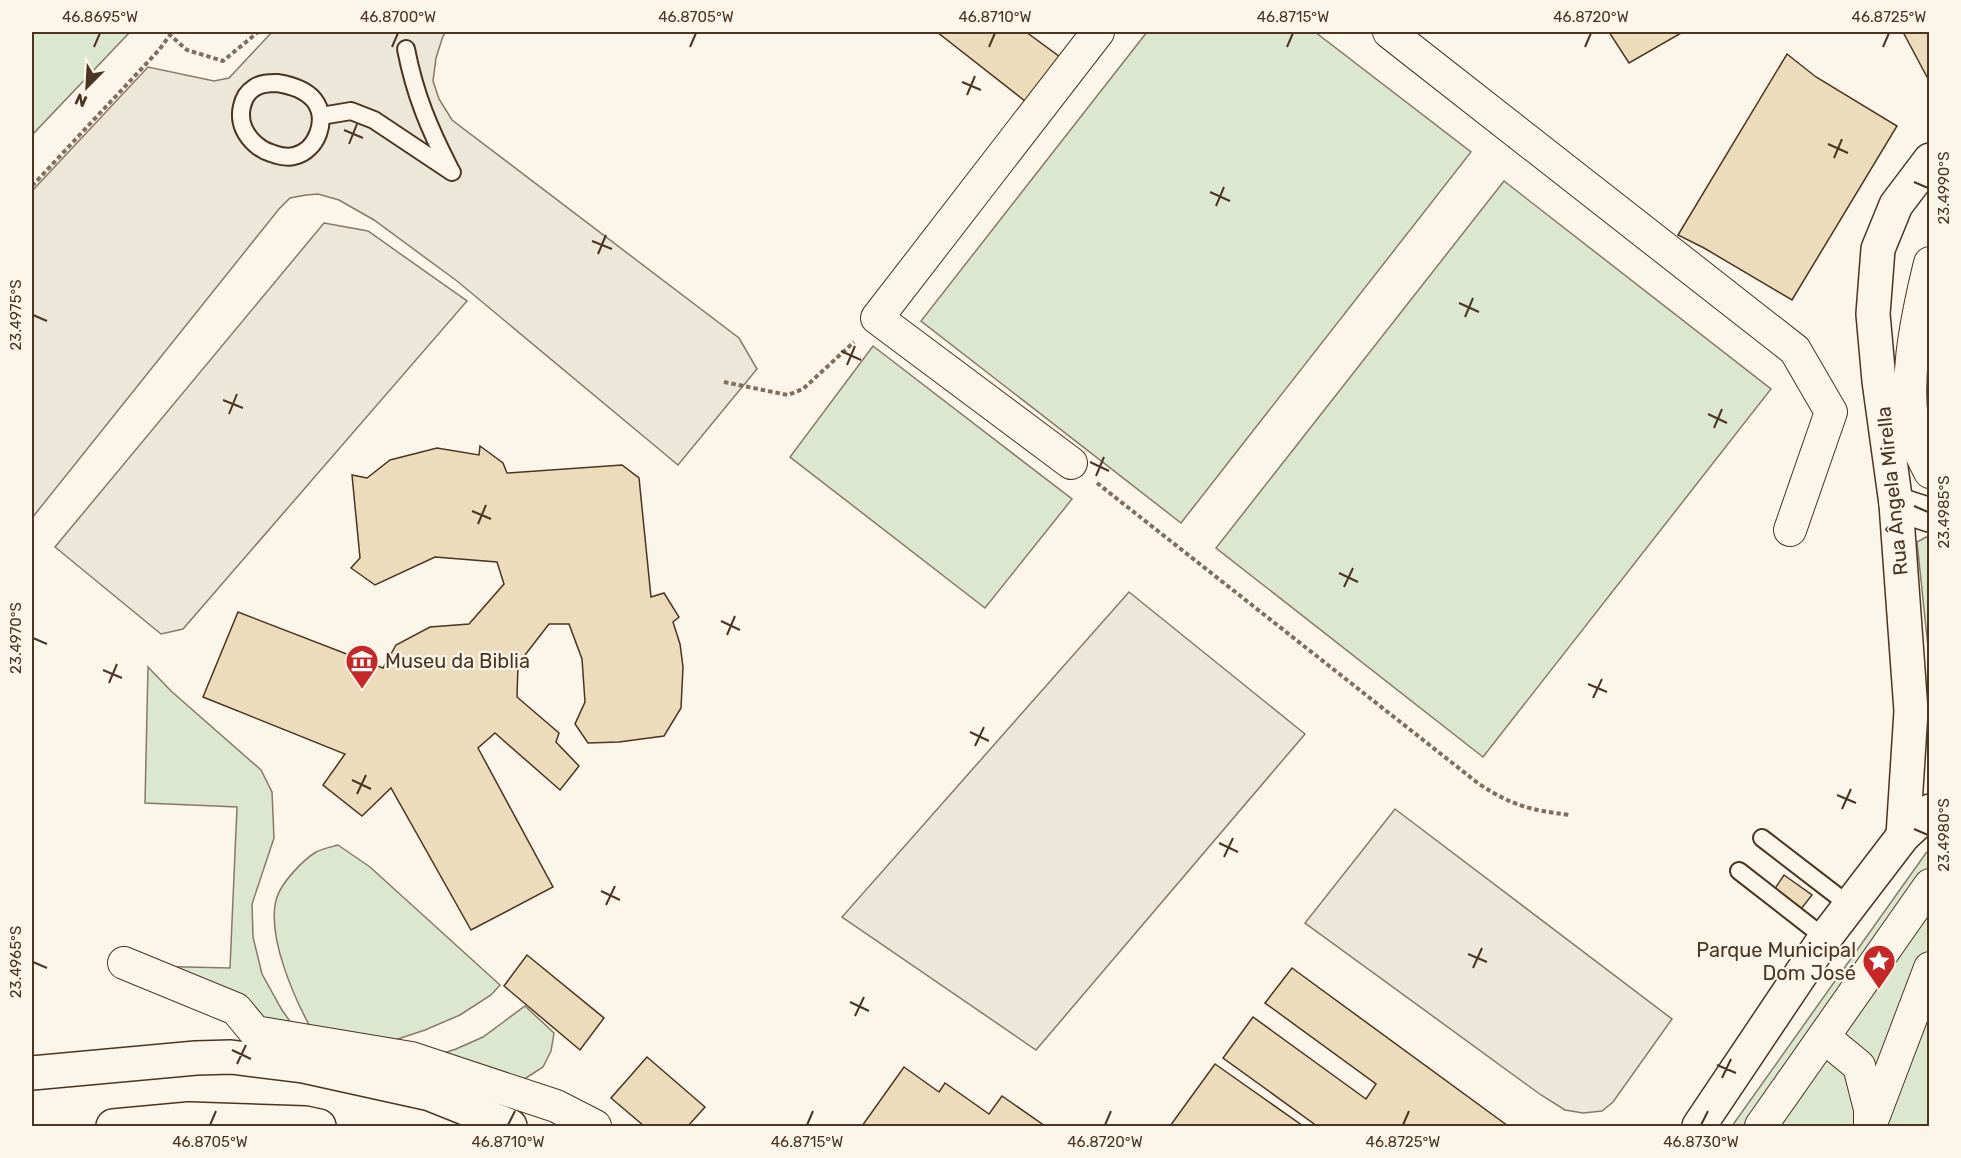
<svg xmlns="http://www.w3.org/2000/svg" width="1961" height="1158" font-family="Rubik,sans-serif">
<rect width="100%" height="100%" fill="#fbf6e9"/>
<!-- green -->
<g fill="#dce7d0" stroke="#887966" stroke-width="1.5">
<path d="M32 32H130L32 135Z"/>
<path d="M1147 32H1315L1471 152 1181 523 921 321Z"/>
<path d="M1504 181 1771 389 1483 757 1216 548Z"/>
<path d="M873 346 1072 499 985 608 790 457Z"/>
<path d="M1926 537 1930 538 1929 657 1917 542Z"/>
<path d="M148 667 171 691 261 770 272 792 274 838 252 904 253 937 262 974 282 1010 296 1030 258 1026 143 966 230 968 237 807 145 803Z"/>
<path d="M338 845 370 867 500 985 491 995 460 1015 425 1030 377 1046 313 1032C295 1000 265 934 277 897 282 882 303 860 316 852 322 849 331 847 338 845Z"/>
<path d="M1929 850V1126H1732L1926 853Z"/>
<path d="M525 1006 554 1033 551 1051 543 1067 526 1078 494 1083 428 1058 456 1049 483 1037Z"/>
</g>
<!-- parking -->
<g fill="#ede7d9" stroke="#887966" stroke-width="1.5">
<path d="M272 32H446L443 36 436 58 433 81 439 99 452 120 739 338 757 369 678 465 457 281 374 220 339 200 318 194 306 195 290 198 279 209 32 518V191L148 67 214 81 229 78Z"/>
<path d="M324 223 368 231 467 301 183 629 161 634 55 547Z"/>
<path d="M1129 592 1305 734 1036 1050 842 917Z"/>
<path d="M1395 809 1672 1019 1613 1102 1602 1111 1583 1113 1565 1110 1541 1095 1305 923Z"/>
</g>
<!-- building -->
<g fill="#ecdcbc" stroke="#4a3520" stroke-width="1.5">
<path d="M937 32H1026L1060 57 1025 101Z"/>
<path d="M1609 32H1683L1629 63Z"/>
<path d="M1903 32H1930V75L1927 77Z"/>
<path d="M1787 54 1816 77 1897 126 1792 300 1704 248 1678 235Z"/>
<path d="M480 446 503 463 507 473 622 465 639 478 651 597 664 593 679 617 673 622 680 644 683 667 681 708 664 736 619 742 588 743 575 724 585 702 582 659 569 624H549L518 664 517 697 559 733 556 742 579 766 560 790 495 733 478 748 553 887 471 930 391 788 362 816 323 785 345 754 203 697 238 612 383 668 396 645 430 627 469 624 504 584 497 562 435 557 375 585 351 568 360 558 352 475 367 478 390 460 437 448 479 455Z"/>
<path d="M1784 875 1812 895 1801 909 1774 890Z"/>
<path d="M527 955 604 1018 580 1050 504 986Z"/>
<path d="M1292 968 1508 1126H1317L1223 1058 1253 1017 1366 1099 1376 1084 1265 1003Z"/>
<path d="M647 1057 705 1107 688 1126H644L611 1098Z"/>
<path d="M1215 1064 1303 1126H1170Z"/>
<path d="M904 1067 939 1092 945 1083 989 1114 1002 1096 1045 1126H862Z"/>
</g>
<g fill="none" stroke-linecap="round" stroke-linejoin="round">
<!-- lane casing -->
<g stroke="#4a3520" stroke-width="20">
<g id="lane">
<path d="M406 49C415 95 429 128 450 169"/>
<path d="M277 83C290 85 305 89 314 100 329 119 317 151 294 156 286 158 279 156 271 153 260 150 249 140 244 129 238 116 241 96 254 88 261 83 269 83 277 83Z"/>
<path d="M321 116 351 111 374 120 452 172"/>
<path d="M1762 838 1849 905"/>
<path d="M1739 871 1825 938"/>
</g>
</g>
<!-- street casing -->
<g stroke="#4a3520" stroke-width="34">
<g id="street">
<path d="M1389 32 1795 350 1831 412 1790 530"/>
<path d="M1930 263C1917 316 1900 393 1918 446 1921 455 1926 464 1930 472"/>
<path d="M1071 463 877 318 1098 32"/>
<path d="M124 963 236 1009 255 1032 411 1058 556 1106 595 1126"/>
<path d="M1825 1038 1859 1066 1870 1109V1123"/>
<path d="M1761 1126 1930 885"/>
<path d="M1870 1126 1930 968"/>
</g>
</g>
<!-- secondary casing -->
<g stroke="#4a3520" stroke-width="36">
<g id="secondary">
<path d="M1896 504 1930 515"/>
<path d="M1903 836 1911 711 1896 504 1879 381 1873 314 1878 249 1896 205 1930 160"/>
<path d="M1699 1126 1825 938 1903 836 1930 811"/>
</g>
</g>
<!-- primary casing -->
<g stroke="#4a3520" stroke-width="36">
<g id="primary">
<path d="M32 1073 196 1058 231 1057 303 1066 430 1094 510 1126"/>
<path d="M113 1126 189 1119 305 1123 319 1126"/>
</g>
</g>
<!-- path -->
<g stroke="#7f6f5c" stroke-width="4" stroke-dasharray="4.5 3" stroke-linecap="butt">
<path d="M32 186 159 50 170 35 187 50 223 61 258 32"/>
<path d="M724 382 788 395 803 389 854 342"/>
<path d="M1097 483 1479 784C1513 806 1530 810 1570 815"/>
</g>
<!-- lane -->
<use href="#lane" stroke="#fbf6e9" stroke-width="16"/>
<!-- street -->
<use href="#street" stroke="#fbf6e9" stroke-width="32"/>
<!-- secondary -->
<use href="#secondary" stroke="#fbf6e9" stroke-width="33"/>
<!-- primary -->
<use href="#primary" stroke="#fbf6e9" stroke-width="33"/>
</g>
<!-- ticks -->
<path fill="none" stroke="#4a3520" stroke-width="2" d="M94 47 100 33M392 47 398 33M690 47 696 33M989 47 995 33M1287 47 1293 33M1585 47 1591 33M1883 47 1889 33M962 82 981 90M967 95 975 76M344 130 363 138M349 144 357 124M1828 144 1848 153M1834 158 1842 139M1914 182 1928 188M1210 192 1230 201M1216 206 1224 187M592 241 612 249M598 254 606 235M1459 303 1479 312M33 315 47 321M1465 317 1473 298M841 351 861 360M847 365 855 346M223 400 243 408M229 414 237 394M1708 414 1727 423M1714 428 1722 409M1090 462 1109 471M1096 476 1104 457M1914 506 1928 512M472 511 491 519M478 524 486 505M1339 573 1358 582M1344 587 1353 568M721 621 740 630M727 635 735 616M33 638 47 644M103 670 122 678M109 683 117 664M1588 684 1607 692M1593 698 1602 679M970 732 989 741M975 746 984 727M352 780 371 789M357 794 366 775M1837 795 1856 803M1842 809 1851 789M1914 829 1928 835M1219 843 1238 852M1224 857 1233 838M601 891 620 900M606 905 615 886M1468 954 1487 962M33 962 47 968M1473 968 1482 948M850 1002 869 1011M855 1016 864 997M232 1050 251 1059M237 1064 246 1045M1717 1065 1736 1073M1722 1078 1731 1059M210 1125 216 1111M508 1125 515 1111M807 1125 813 1111M1105 1125 1111 1111M1403 1125 1409 1111M1701 1125 1708 1111"/>
<!-- icons -->
<defs>
<g id="museum-pin" transform="scale(1.725)"><path d="M0 17L-7.5 6A9.5 9.5 0 1 1 7.5 6Z" fill="#c62828" stroke="#fbf6e9"/><path d="M0-6L6-3V-2H-6V-3ZM-5-1h2V3h-2ZM-1-1h2V3h-2ZM3-1h2V3H3ZM-6 4H6V6H-6Z" fill="#fff"/></g>
<g id="sight-pin" transform="scale(1.725)"><path d="M0 17L-7.5 6A9.5 9.5 0 1 1 7.5 6Z" fill="#c62828" stroke="#fbf6e9"/><path d="M0-6L1.8-2.2L6-1.7L2.9 1.2L3.7 5.4L0 3.3L-3.7 5.4L-2.9 1.2L-6-1.7L-1.8-2.2Z" fill="#fff"/></g>
</defs>
<g fill-rule="evenodd">
<use href="#museum-pin" x="362" y="661"/>
<use href="#sight-pin" x="1879" y="961"/>
</g>
<g text-anchor="middle" stroke-width="4.5" stroke-linejoin="round" paint-order="stroke">
<!-- street labels -->
<g font-size="20" fill="#4a3520" stroke="#fbf6e9">
<text transform="translate(1892 491) rotate(-96)" y="7">Rua Ângela Mirella</text>
</g>
<!-- poi labels -->
<g font-size="20" fill="#4a3520" stroke="#fbf6e9" text-anchor="start">
<text x="385" y="668">Museu da Biblia</text>
<text x="1856" y="957" text-anchor="end">Parque Municipal<tspan x="1856" dy="23">Dom José</tspan></text>
</g>
</g>
<!-- border -->
<rect width="1961" height="1158" fill="none" stroke="#fbf6e9" stroke-width="66"/>
<!-- north arrow -->
<g transform="translate(87 87) rotate(204)" stroke="#fbf6e9" stroke-width="4.5" paint-order="stroke">
<path d="M0-4.5L10 22L0 15L-10 22Z" fill="#4a3520"/>
<text y="-9" font-size="16" font-weight="bold" text-anchor="middle" fill="#4a3520">N</text>
</g>
<rect x="33" y="33" width="1895" height="1092" fill="none" stroke="#4a3520" stroke-width="2"/>
<g font-size="15" text-anchor="middle" fill="#4a3520">
<text x="100" y="22">46.8695°W</text>
<text x="398" y="22">46.8700°W</text>
<text x="696" y="22">46.8705°W</text>
<text x="995" y="22">46.8710°W</text>
<text x="1293" y="22">46.8715°W</text>
<text x="1591" y="22">46.8720°W</text>
<text x="1889" y="22">46.8725°W</text>
<text transform="translate(1944 188) rotate(-90)" y="5">23.4990°S</text>
<text transform="translate(16 315) rotate(-90)" y="5">23.4975°S</text>
<text transform="translate(1944 512) rotate(-90)" y="5">23.4985°S</text>
<text transform="translate(16 638) rotate(-90)" y="5">23.4970°S</text>
<text transform="translate(1944 835) rotate(-90)" y="5">23.4980°S</text>
<text transform="translate(16 962) rotate(-90)" y="5">23.4965°S</text>
<text x="210" y="1147">46.8705°W</text>
<text x="508" y="1147">46.8710°W</text>
<text x="807" y="1147">46.8715°W</text>
<text x="1105" y="1147">46.8720°W</text>
<text x="1403" y="1147">46.8725°W</text>
<text x="1701" y="1147">46.8730°W</text>
</g>
</svg>
